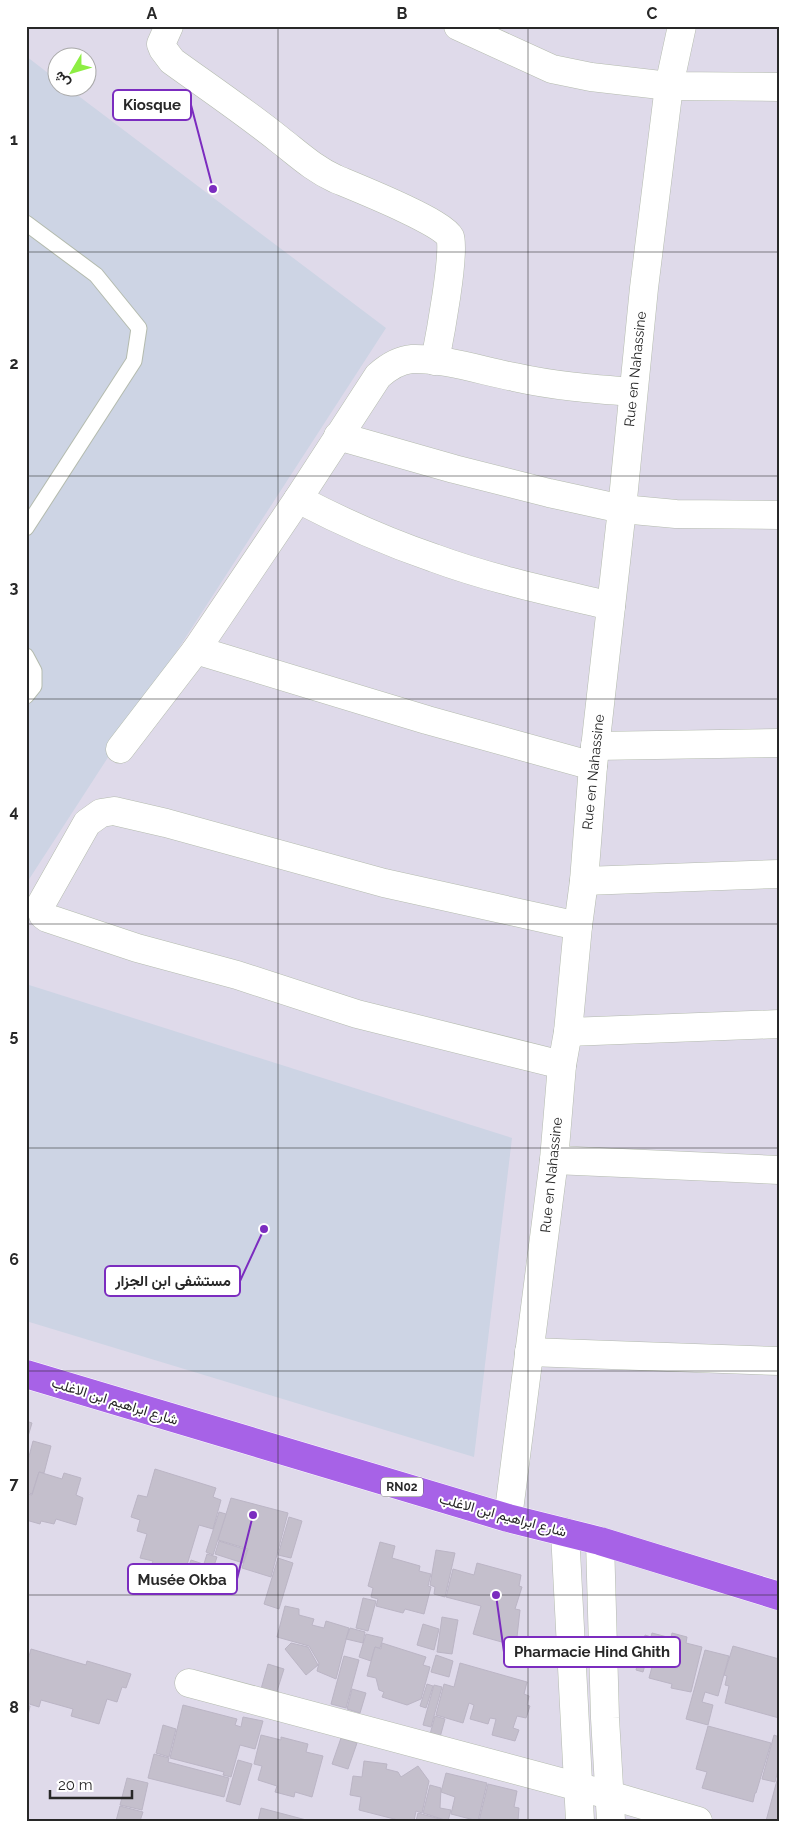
<svg xmlns="http://www.w3.org/2000/svg" width="805" height="1847" font-family="Raleway,Vazirmatn,sans-serif">
<rect width="100%" height="100%" fill="#dfdaea"/>
<!-- medical -->
<g fill="#cdd4e4">
<path d="M26 56 57 80 58 88H68L386 328 26 884Z"/>
<path d="M26 984 512 1138 474 1457 26 1321Z"/>
</g>
<!-- building -->
<g fill="#c4bfcc" stroke="#bbb5c5">
<path d="M26 1421 32 1423 26 1443Z"/>
<path d="M33 1441 51 1446 44 1473 39 1472 32 1494 26 1492V1468Z"/>
<path d="M155 1469 216 1488 213 1497 221 1500 213 1529 199 1525 183 1578 175 1575 173 1583 148 1575 153 1561 140 1558 147 1534 137 1531 140 1520 131 1517 138 1495 147 1497Z"/>
<path d="M39 1472 62 1479 64 1473 81 1478 76 1495 83 1498 76 1525 56 1519 54 1524 41 1521 40 1524 26 1520V1498L27 1494 32 1495Z"/>
<path d="M231 1498 288 1513 271 1577 242 1568 248 1549 218 1540Z"/>
<path d="M219 1512 226 1514 213 1555 206 1552Z"/>
<path d="M289 1517 302 1521 291 1558 278 1555Z"/>
<path d="M219 1541 247 1550 243 1563 215 1554Z"/>
<path d="M380 1542 395 1546 392 1558 420 1566 419 1571 431 1574 428 1586 431 1587 424 1614 405 1609 403 1613 376 1606 378 1599 371 1597 373 1588 368 1586Z"/>
<path d="M436 1550 455 1553 445 1597 434 1594 435 1587 430 1585Z"/>
<path d="M207 1554 217 1557 208 1583 199 1580Z"/>
<path d="M278 1558 293 1563 279 1609 264 1604Z"/>
<path d="M191 1560 203 1564 199 1578 186 1574Z"/>
<path d="M477 1563 521 1575 519 1586 522 1587 515 1609 520 1610 516 1646 473 1634 481 1606 446 1597 453 1569 474 1575Z"/>
<path d="M363 1598 376 1601 368 1631 356 1628Z"/>
<path d="M285 1606 299 1609V1615L314 1619 312 1625 324 1628 326 1621 349 1628 336 1679 317 1671 319 1663 309 1646 277 1637Z"/>
<path d="M442 1617 458 1620 452 1654 437 1652Z"/>
<path d="M423 1624 439 1629 434 1650 417 1645Z"/>
<path d="M350 1628 365 1632 363 1643 346 1639Z"/>
<path d="M652 1633 671 1638 672 1633 687 1637 686 1643 702 1647 691 1692 671 1688 672 1684 649 1678 652 1667 645 1665 643 1672 636 1670 645 1635 651 1637Z"/>
<path d="M366 1634 383 1638 380 1648 375 1647 371 1661 359 1657Z"/>
<path d="M291 1643 308 1647 318 1665 306 1675 285 1649Z"/>
<path d="M382 1643 426 1657 423 1665 430 1667 421 1699 407 1705 382 1697 384 1692 379 1690 376 1678 367 1676 375 1647 381 1649Z"/>
<path d="M733 1646 779 1659V1718L725 1703 729 1686 725 1685 727 1676 724 1675Z"/>
<path d="M31 1649 86 1665 87 1661 131 1674 126 1688 122 1687 117 1702 107 1699 99 1724 71 1716 73 1709 41 1700 39 1707 26 1703V1667Z"/>
<path d="M705 1650 729 1656 718 1696 705 1692 702 1702 713 1705 708 1725 686 1719Z"/>
<path d="M436 1655 453 1661 449 1677 431 1672Z"/>
<path d="M344 1656 359 1660 346 1708 331 1704Z"/>
<path d="M460 1663 527 1682 524 1694 529 1696 527 1705 530 1706 526 1718 517 1716 513 1728 519 1730 515 1741 492 1735 496 1719 490 1718 488 1724 470 1719 474 1705 469 1703 463 1723 436 1715 444 1684 454 1687Z"/>
<path d="M268 1664 284 1669 276 1694 261 1689Z"/>
<path d="M427 1684 433 1686 426 1708 420 1706Z"/>
<path d="M434 1685 442 1687 431 1727 423 1725Z"/>
<path d="M352 1689 366 1693 360 1713 347 1709Z"/>
<path d="M26 1705 30 1706 26 1725Z"/>
<path d="M183 1705 237 1719 235 1725 241 1727 243 1717 263 1721 255 1749 240 1745 231 1777 223 1775 224 1772 170 1758Z"/>
<path d="M435 1716 445 1719 439 1741 429 1738Z"/>
<path d="M163 1725 176 1729 169 1757 156 1753Z"/>
<path d="M708 1726 771 1743 756 1793H755L753 1802 702 1788 707 1772 696 1769Z"/>
<path d="M261 1735 281 1740V1737L308 1744 306 1752 323 1756 312 1797 295 1792 294 1797 275 1792 277 1786 258 1780 262 1766 254 1764Z"/>
<path d="M774 1735 779 1737V1767L775 1782 762 1779Z"/>
<path d="M341 1738 357 1743 348 1769 332 1764Z"/>
<path d="M154 1754 169 1758 168 1762 229 1778 224 1797 148 1778Z"/>
<path d="M238 1760 252 1764 240 1805 226 1801Z"/>
<path d="M364 1761 387 1764 386 1769 398 1772 401 1777 418 1766 429 1781 422 1813 416 1811 414 1821H402L359 1810 361 1797 350 1795 353 1776 362 1777Z"/>
<path d="M446 1773 487 1783 478 1821 451 1814 455 1797 441 1792Z"/>
<path d="M779 1773V1821H766Z"/>
<path d="M127 1778 148 1783 142 1810 120 1805Z"/>
<path d="M488 1784 517 1791 514 1807 519 1808 518 1821H479Z"/>
<path d="M430 1785 441 1788 440 1808 451 1810 448 1821 423 1813Z"/>
<path d="M120 1806 143 1812 140 1821H116Z"/>
<path d="M261 1808 310 1821H258Z"/>
<path d="M418 1813 447 1821H416Z"/>
</g>
<g fill="none" stroke-linecap="round" stroke-linejoin="round">
<!-- lane casing -->
<g stroke="#b4bbae" stroke-width="17">
<g id="lane">
<path d="M26 223 96 275 139 328 134 361 26 528"/>
<path d="M26 656 34 671V686L26 696"/>
</g>
</g>
<!-- street casing -->
<g stroke="#b4bbae" stroke-width="29">
<g id="street">
<path d="M169 26 161 44 163 49 172 61C208 87 245 112 280 140 298 154 314 169 336 179 355 187 443 222 450 237 456 250 439 341 435 361"/>
<path d="M458 26 552 69 591 77 669 86 779 87"/>
<path d="M338 436 454 469 549 493 622 509 676 514 779 515"/>
<path d="M298 499C342 522 387 542 434 558 491 579 552 592 611 606"/>
<path d="M196 650 427 720 593 766"/>
<path d="M595 746 779 743"/>
<path d="M120 749 196 650 298 499 378 376C388 367 399 360 412 359 443 358 483 371 514 377 554 386 593 389 633 392"/>
<path d="M584 881 779 874"/>
<path d="M568 1032 779 1024"/>
<path d="M562 1065 357 1014 237 975 137 948 47 918 43 915 40 906 87 823 101 813 114 811 166 823 384 883 578 926"/>
<path d="M554 1160 779 1170"/>
<path d="M529 1352 779 1361"/>
<path d="M508 1518 554 1160 562 1065 568 1032 578 926 584 881 593 766 622 509 644 288 669 86 682 26"/>
<path d="M189 1683 609 1795 698 1821"/>
</g>
</g>
<!-- secondary casing -->
<g stroke="#b4bbae" stroke-width="29">
<g id="secondary">
<path d="M565 1532 580 1821"/>
<path d="M600 1541 605 1718 611 1821"/>
</g>
</g>
<!-- primary casing -->
<g stroke="#fff" stroke-width="29">
<path id="primary" d="M26 1374 508 1518 600 1541 779 1596"/>
</g>
<!-- lane -->
<use href="#lane" stroke="#fff" stroke-width="15"/>
<!-- street -->
<use href="#street" stroke="#fff" stroke-width="28"/>
<!-- secondary -->
<use href="#secondary" stroke="#fff" stroke-width="28"/>
<!-- primary -->
<use href="#primary" stroke="#a762e7" stroke-width="28"/>
</g>
<!-- grid -->
<path fill="none" stroke="#282828" stroke-width="1" stroke-opacity="0.55" d="M278 26V1821M528 26V1821M26 252H779M26 476H779M26 699H779M26 924H779M26 1148H779M26 1371H779M26 1595H779"/>
<g text-anchor="middle" stroke-width="4" stroke-linejoin="round" paint-order="stroke">
<!-- shield labels -->
<rect fill="#fff" stroke="#686868" stroke-width="1" x="381" y="1477.5" width="42" height="19" rx="4"/>
<g font-size="12" font-weight="bold" fill="#282828">
<text x="402" y="1491">RN02</text>
</g>
<!-- street labels -->
<g font-size="14" fill="#282828" stroke="#fff">
<text transform="translate(635 369) rotate(-84)" y="5">Rue en Nahassine</text>
<text transform="translate(593 772) rotate(-84)" y="5">Rue en Nahassine</text>
<text transform="translate(551 1175) rotate(-84)" y="5">Rue en Nahassine</text>
<text transform="translate(115 1401) rotate(17)" y="5">شارع ابراهيم ابن الاغلب</text>
<text transform="translate(503 1515) rotate(15)" y="5">شارع ابراهيم ابن الاغلب</text>
</g>
</g>
<!-- callouts -->
<path fill="none" stroke="#7b2cbf" stroke-width="2" d="M213 189L191 105M264 1229L240 1281M253 1515L237 1579M496 1595L504 1652"/>
<g fill="#7b2cbf" stroke="#fff" stroke-width="2">
<circle cx="213" cy="189" r="5"/>
<circle cx="264" cy="1229" r="5"/>
<circle cx="253" cy="1515" r="5"/>
<circle cx="496" cy="1595" r="5"/>
</g>
<g fill="#fff" stroke="#7b2cbf" stroke-width="2">
<rect x="113" y="90" width="78" height="30" rx="5"/>
<rect x="105" y="1266" width="135" height="30" rx="5"/>
<rect x="128" y="1564" width="109" height="30" rx="5"/>
<rect x="504" y="1637" width="176" height="30" rx="5"/>
</g>
<g font-size="15" text-anchor="middle" font-weight="bold" fill="#282828">
<text x="152" y="110">Kiosque</text>
<text x="173" y="1286">مستشفى ابن الجزار</text>
<text x="182" y="1585">Musée Okba</text>
<text x="592" y="1657">Pharmacie Hind Ghith</text>
</g>
<!-- border -->
<rect width="805" height="1847" fill="none" stroke="#ffffff" stroke-width="55"/>
<!-- north arrow -->
<g transform="translate(72 72) rotate(232)"><circle r="24" fill="#ffffff" stroke="#a9a9a9"/>
<path d="M0-4L9 19L0 12L-9 19Z" fill="#8dee43"/>
<text y="-8" font-size="14" font-weight="bold" text-anchor="middle" fill="#282828">ش</text>
</g>
<!-- scale -->
<path d="M50 1790v8h82v-8" fill="none" stroke="#282828" stroke-width="2.5"/>
<text x="58" y="1790" font-size="15" fill="#282828" stroke="#ffffff" stroke-width="4" paint-order="stroke">20 m</text>
<rect x="28" y="28" width="750" height="1792" fill="none" stroke="#282828" stroke-width="2"/>
<g font-size="16" text-anchor="middle" font-weight="bold" fill="#282828">
<text x="152" y="19">A</text>
<text x="402" y="19">B</text>
<text x="652" y="19">C</text>
<text x="14" y="145">1</text>
<text x="14" y="369">2</text>
<text x="14" y="593">3</text>
<text x="14" y="817">4</text>
<text x="14" y="1041">5</text>
<text x="14" y="1265">6</text>
<text x="14" y="1489">7</text>
<text x="14" y="1713">8</text>
</g>
</svg>
